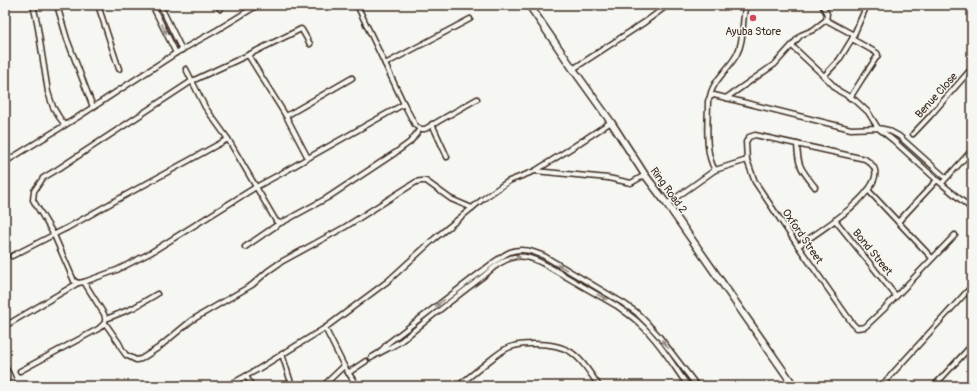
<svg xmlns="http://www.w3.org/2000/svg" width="977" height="391" font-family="Pangolin,sans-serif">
<rect width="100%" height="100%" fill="#f6f6f2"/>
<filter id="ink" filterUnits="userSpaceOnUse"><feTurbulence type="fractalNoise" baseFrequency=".025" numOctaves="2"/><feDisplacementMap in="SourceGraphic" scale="8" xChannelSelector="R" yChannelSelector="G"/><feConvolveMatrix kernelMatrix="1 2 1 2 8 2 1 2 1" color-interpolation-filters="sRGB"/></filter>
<g filter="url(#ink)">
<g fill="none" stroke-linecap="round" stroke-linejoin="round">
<!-- minor casing -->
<g stroke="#3b2a1e" stroke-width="7">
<g id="minor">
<path d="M33 5 37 22 48 92 53 107 59 117 65 125"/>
<path d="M57 5 67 39 93 107"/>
<path d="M98 5 119 69"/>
<path d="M152 5 176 53"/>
<path d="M160 5 182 50"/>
<path d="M218 5 220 9"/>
<path d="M357 5 404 104 415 125 420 129"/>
<path d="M826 20 854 35"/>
<path d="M310 44 302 30 301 29 248 55 192 81 58 169 43 178 41 181 34 191 33 200 54 235 74 281 78 283 84 282 117 270 150 253 256 187 282 173 308 158 404 104"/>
<path d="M792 46 824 76 839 91 855 100 868 112 878 128 888 130 899 136 946 178"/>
<path d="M248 55 286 116 308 158"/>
<path d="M385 64 470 19"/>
<path d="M186 69 205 107 228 139 276 221 280 223 283 222 327 198 395 153 410 142 420 129H425L477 99"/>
<path d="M573 69 645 22 668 5"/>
<path d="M824 76 839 60 852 39 867 5"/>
<path d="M710 97C712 81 730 68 737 54 745 39 741 22 746 5"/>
<path d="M726 98 775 64 801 35 813 30 826 20 827 14 822 5"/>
<path d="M850 98 862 79 878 55 877 53 852 39"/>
<path d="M286 116 352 78"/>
<path d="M432 124 447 157"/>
<path d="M913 134 930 116 972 68"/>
<path d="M797 144C798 167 801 169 815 187"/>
<path d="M5 162 78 117 176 53 217 30 258 5"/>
<path d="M715 170C704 152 708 122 708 101L710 97 714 95 851 129 878 128 893 140 937 180 972 209"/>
<path d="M535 171 608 178 631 183 645 175"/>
<path d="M942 183 972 150"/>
<path d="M868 190 932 258"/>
<path d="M667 204 715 170 747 160"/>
<path d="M835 220 896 296"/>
<path d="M898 222 937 180"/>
<path d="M798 246C815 234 881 194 875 170 874 165 869 162 865 159L755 135 749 137 746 142 747 160 755 182 798 246 852 323 857 328 865 327 883 310 955 235"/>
<path d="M245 247 280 223"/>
<path d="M12 256 59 232 67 228 113 202 228 139"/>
<path d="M106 319 133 308 157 294"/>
<path d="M105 323 119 343 123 351 126 355 136 360 141 359 158 348 192 320 252 285 268 271 281 262 345 227 416 182 421 181H426L451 199 472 208"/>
<path d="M5 326 78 283"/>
<path d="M325 328 344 366 357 386"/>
<path d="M381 351 388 343 494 262C499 259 505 254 510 252 522 247 534 252 544 256L623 303 636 312 647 323 658 335 697 386"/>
<path d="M282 354 292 386"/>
<path d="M371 358C381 351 391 348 401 341 427 320 453 299 481 278 491 270 501 260 514 257 525 255 534 259 544 264L617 306C625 312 633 317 640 324 659 341 673 365 688 386"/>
<path d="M5 367 9 374 14 386"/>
<path d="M20 371 98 329C104 324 107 323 104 314L84 282"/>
<path d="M348 373 366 361"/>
<path d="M246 376 252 386"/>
<path d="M227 386 255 371 325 328 388 281 434 239 483 199 500 187 509 181 535 171 573 147 611 122"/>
<path d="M323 386 344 366"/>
<path d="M458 386C468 378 479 369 489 361 494 357 499 353 504 350 512 345 522 344 531 344 571 343 578 355 599 386"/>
<path d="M881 386 972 286"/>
<path d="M934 386 972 345"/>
</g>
</g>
<!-- primary casing -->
<g stroke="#3b2a1e" stroke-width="9">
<path id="primary" d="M529 5 573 69 611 122 645 175 667 204 794 386"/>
</g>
<!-- minor -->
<use href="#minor" stroke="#f6f6f2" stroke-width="4"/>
<!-- primary -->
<use href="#primary" stroke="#f6f6f2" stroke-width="6"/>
</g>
<!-- one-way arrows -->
<defs><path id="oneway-solid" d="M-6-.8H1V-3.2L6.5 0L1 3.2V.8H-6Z"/></defs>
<g fill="#989088">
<use href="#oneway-solid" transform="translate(164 29) rotate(63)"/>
<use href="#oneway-solid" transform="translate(515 258) rotate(-11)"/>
<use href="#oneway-solid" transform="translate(562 267) rotate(-149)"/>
<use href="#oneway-solid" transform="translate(602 297) rotate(30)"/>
<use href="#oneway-solid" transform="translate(440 303) rotate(143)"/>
<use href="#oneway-solid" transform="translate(665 344) rotate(-128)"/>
</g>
</g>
<!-- markers -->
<circle fill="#d1495b" stroke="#f6f6f2" stroke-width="1.5" cx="753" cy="18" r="4"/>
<g text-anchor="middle" stroke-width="3" stroke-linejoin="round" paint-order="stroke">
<!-- poi labels -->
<g font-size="11" fill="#3b2a1e" stroke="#f6f6f2">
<text x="753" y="35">Ayuba Store</text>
</g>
<!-- street labels -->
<g font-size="11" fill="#3b2a1e" stroke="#f6f6f2">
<text transform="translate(936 95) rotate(-48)" y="4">Benue Close</text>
<text transform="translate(669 190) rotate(54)" y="4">Ring Road 2</text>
<text transform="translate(803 236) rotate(56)" y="4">Oxford Street</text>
<text transform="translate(873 252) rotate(51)" y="4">Bond Street</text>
</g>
</g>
<!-- margin -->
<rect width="977" height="391" fill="none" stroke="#f6f6f2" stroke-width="20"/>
<rect x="10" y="10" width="957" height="371" fill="none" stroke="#3b2a1e" stroke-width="1.5" filter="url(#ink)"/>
</svg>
